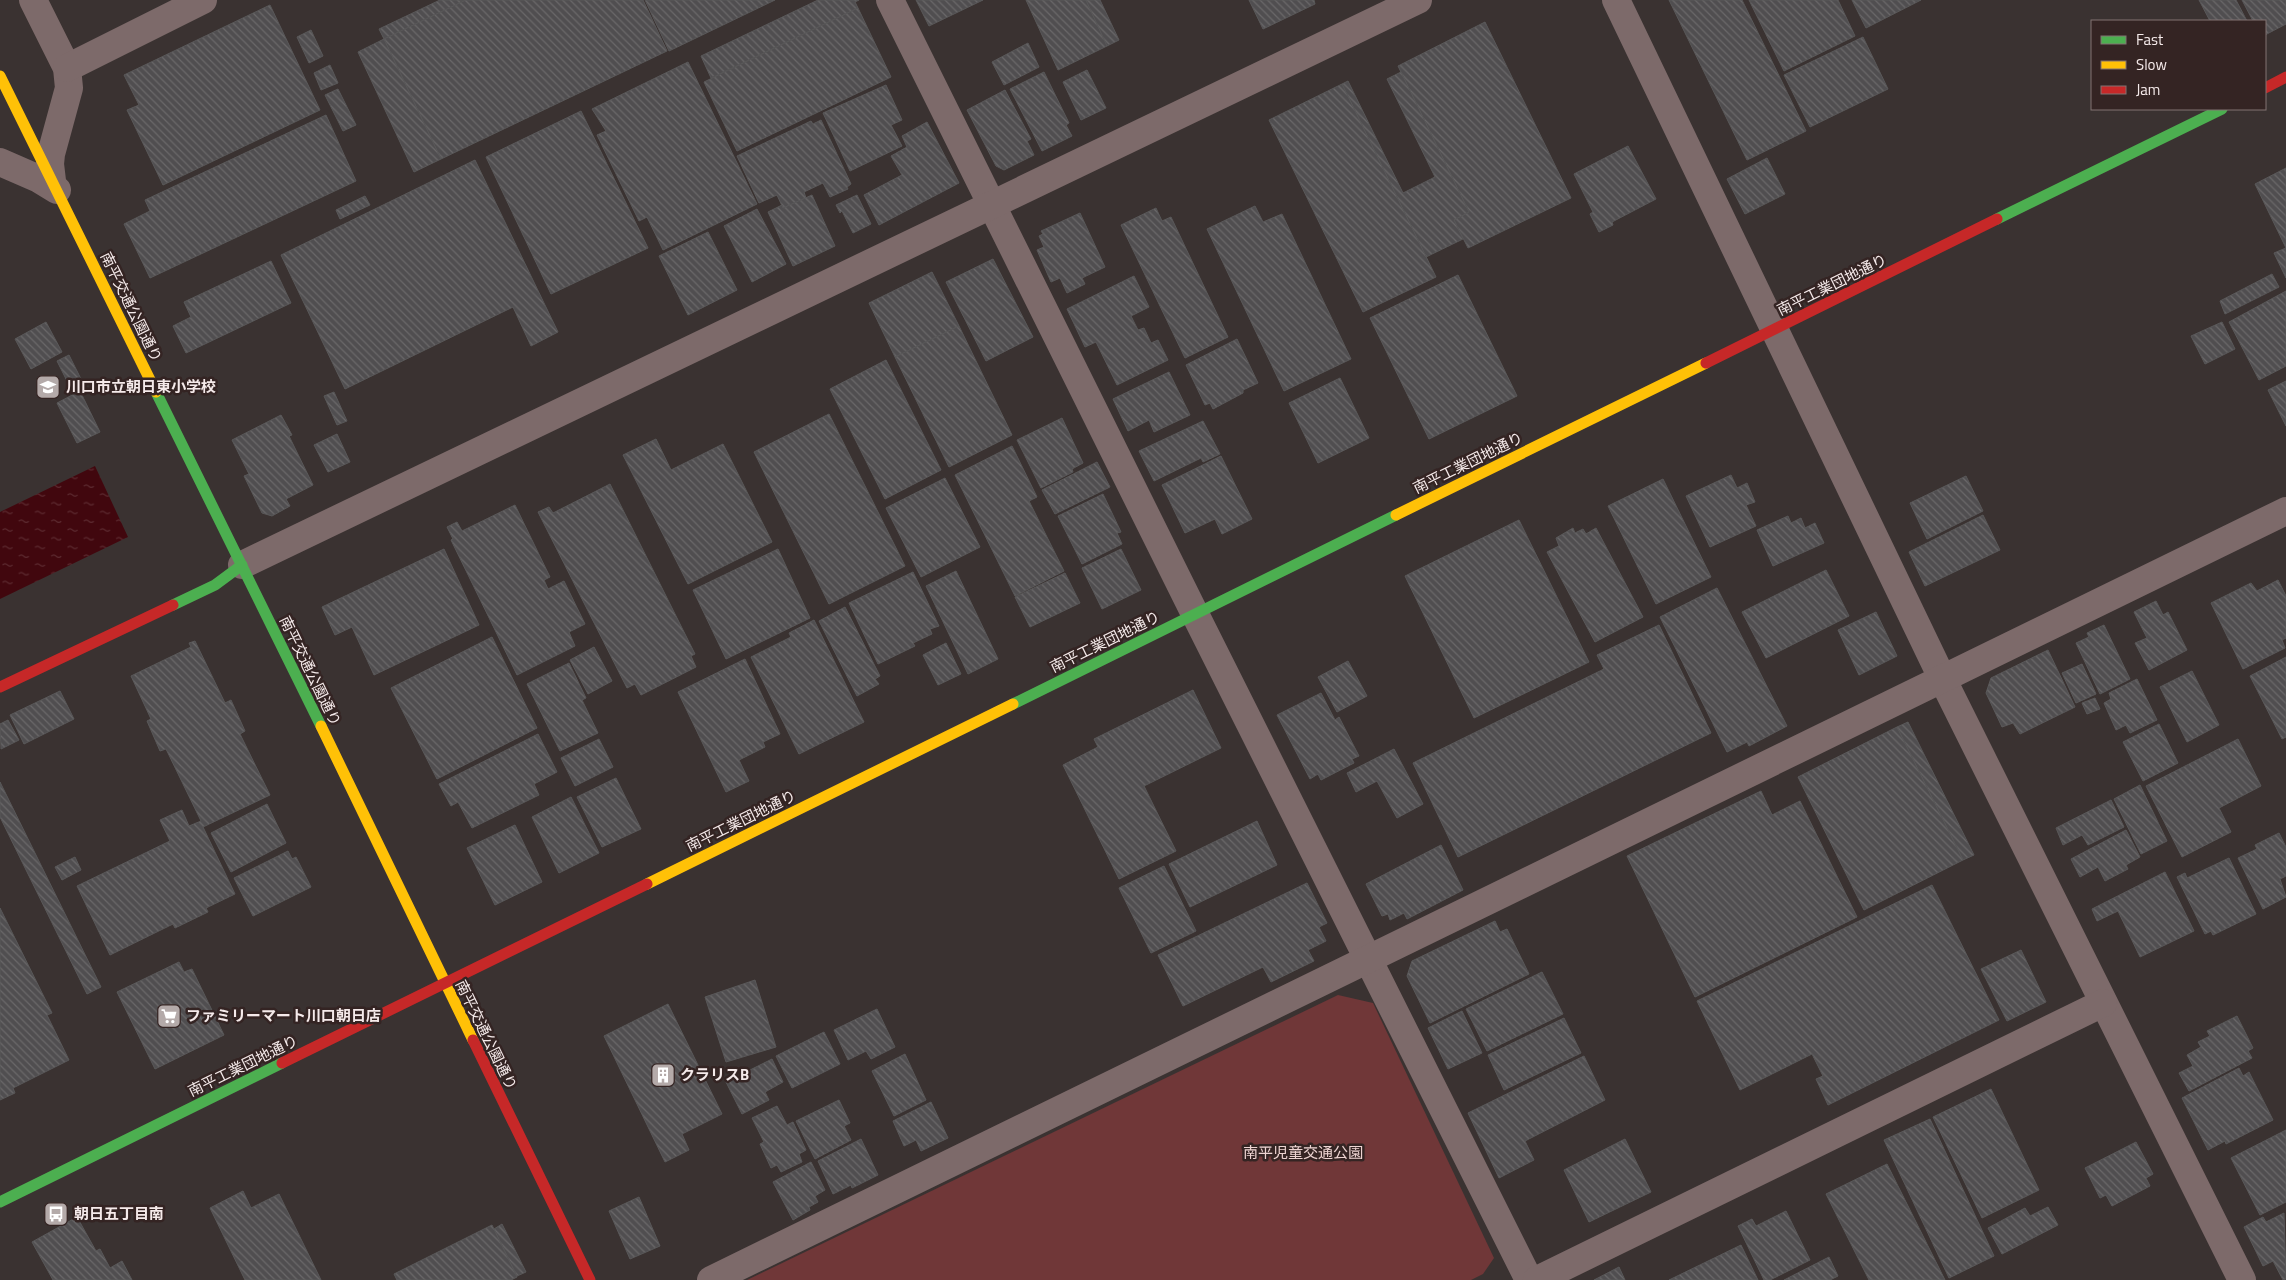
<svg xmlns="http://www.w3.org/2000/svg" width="2286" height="1280" font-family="'Titillium Web','Noto Sans JP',sans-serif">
<defs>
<pattern id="water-ripples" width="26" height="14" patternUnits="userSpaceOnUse" patternTransform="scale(1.25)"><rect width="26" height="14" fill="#41070e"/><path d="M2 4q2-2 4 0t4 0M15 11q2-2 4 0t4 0" fill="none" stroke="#5d2b31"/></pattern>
<pattern id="building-back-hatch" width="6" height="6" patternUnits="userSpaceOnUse" patternTransform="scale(1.25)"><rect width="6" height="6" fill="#504e50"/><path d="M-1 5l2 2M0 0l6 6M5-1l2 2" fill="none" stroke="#6a6869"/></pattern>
</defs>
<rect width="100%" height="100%" fill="#3a3231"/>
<!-- green -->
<path fill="#703738" d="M1338 995 1373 1003 1494 1258 1483 1274 1471 1280H747Z"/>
<!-- water -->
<path fill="url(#water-ripples)" d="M95 466 128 537 0 599V512Z"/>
<!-- building -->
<g fill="url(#building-back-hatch)" stroke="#595859">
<path d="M440 0H466L384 39 379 29Z"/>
<path d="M466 0H643L667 51 441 159 384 39Z"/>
<path d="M645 0H775L669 51Z"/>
<path d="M818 0H859L855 2 858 8 711 78 701 56Z"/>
<path d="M916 0H983L929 26Z"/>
<path d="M1026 0H1086L1107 46 1058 70Z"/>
<path d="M1086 0H1100L1119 40 1107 46Z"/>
<path d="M1249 0H1314L1315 4 1263 29Z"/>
<path d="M1669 0H1742L1806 131 1747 160Z"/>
<path d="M1749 0H1838L1855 36 1784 71Z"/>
<path d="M1852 0H1921L1866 28Z"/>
<path d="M2199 0H2236L2247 21H2210Z"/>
<path d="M2242 0H2286V24L2265 35V21H2253Z"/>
<path d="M270 5 320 110 163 185 127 110 139 105 124 75Z"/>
<path d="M858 8 891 77 737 151 704 82Z"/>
<path d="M1485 22 1571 198 1468 248 1454 220 1469 212 1398 66Z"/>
<path d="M311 30 323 56 309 63 297 37Z"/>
<path d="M1863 37 1888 89 1810 127 1784 75Z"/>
<path d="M384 39 441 159 414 172 358 52Z"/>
<path d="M1028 43 1039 67 1004 85 992 62Z"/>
<path d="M688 62 757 204 663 250 647 217 639 221 597 135 606 131 592 109Z"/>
<path d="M330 65 338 83 321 90 314 73Z"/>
<path d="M1087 70 1106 108 1081 120 1063 82Z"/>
<path d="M1044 72 1069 123 1066 125 1072 136 1042 151 1010 89Z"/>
<path d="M1401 72 1469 212 1454 220 1463 239 1426 257 1342 84 1348 81 1403 193 1435 177 1387 79Z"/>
<path d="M1342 84 1436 277 1363 312 1269 120Z"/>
<path d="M886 85 902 120 891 125 902 146 850 171 823 113Z"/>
<path d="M338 89 356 125 343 131 325 95Z"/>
<path d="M1005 90 1031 139 1027 141 1034 155 1004 170 996 166 967 110Z"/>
<path d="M581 111 648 248 551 294 486 157Z"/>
<path d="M326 115 356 181 150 278 124 224 150 211 145 200Z"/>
<path d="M821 120 851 184 847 187 848 189 830 197 823 183 804 192 806 198 783 208 777 195 759 203 737 156 811 121 813 124Z"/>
<path d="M927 122 959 183 879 225 864 195 902 175 891 156 907 147 902 136Z"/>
<path d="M1628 146 1656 199 1612 222 1613 225 1599 232 1590 214 1593 212 1574 174Z"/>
<path d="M1767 158 1785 194 1745 214 1727 179Z"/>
<path d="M475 160 558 332 531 346 513 307 345 389 281 255Z"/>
<path d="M2286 168V278L2274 253 2286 248 2255 184Z"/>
<path d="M812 195 835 246 793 266 768 212 782 205 783 208Z"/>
<path d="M857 195 871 224 853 233 842 211 840 213 836 205Z"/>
<path d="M365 196 370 205 340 219 336 210Z"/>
<path d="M1255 206 1263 222 1282 214 1351 359 1284 391 1207 229Z"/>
<path d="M1156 208 1162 221 1171 217 1228 337 1185 358 1121 225Z"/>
<path d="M757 209 786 264 752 282 724 226Z"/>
<path d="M1080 213 1105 267 1082 278 1085 284 1067 293 1060 278 1051 282 1037 250 1044 247 1039 236 1043 234 1041 231Z"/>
<path d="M708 232 737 290 688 315 659 256Z"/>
<path d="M993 259 1033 337 986 361 946 282Z"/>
<path d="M271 261 291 303 186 353 173 326 191 317 184 302Z"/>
<path d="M932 272 959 326 895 357 869 303Z"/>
<path d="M2272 274 2279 287 2225 314 2220 301Z"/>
<path d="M1458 275 1517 396 1429 439 1370 318Z"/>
<path d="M1134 276 1149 307 1131 316 1138 330 1144 328 1151 343 1158 340 1168 360 1117 385 1096 342 1085 347 1067 309Z"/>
<path d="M2286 291V366L2259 380 2229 322Z"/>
<path d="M46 322 62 352 31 369 15 339Z"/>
<path d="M2222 322 2235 349 2205 364 2191 336Z"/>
<path d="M959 326 1012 435 949 467 895 357Z"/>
<path d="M1237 339 1258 383 1243 390V393L1213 409 1210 403 1205 405 1186 365Z"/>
<path d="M69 355 84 385 72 391 57 361Z"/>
<path d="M886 360 941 470 885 499 830 389Z"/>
<path d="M1169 372 1190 415 1154 432 1149 420 1128 431 1113 399Z"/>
<path d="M1340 378 1369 438 1318 463 1289 403Z"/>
<path d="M2286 381V426L2268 390Z"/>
<path d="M80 391 100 432 77 443 57 403Z"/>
<path d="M334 392 347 421 337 425 324 396Z"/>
<path d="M829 414 905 566 829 604 754 452Z"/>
<path d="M281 415 292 435 289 436 313 485 286 499 290 506 272 516 262 513 244 476 249 474 232 440Z"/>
<path d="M1062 418 1083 463 1072 469 1073 472 1041 488 1017 440Z"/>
<path d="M1203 421 1220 454 1203 462 1201 458 1154 481 1139 451Z"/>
<path d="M337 434 350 462 328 472 314 445Z"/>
<path d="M656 439 671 470 723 444 772 542 688 584 623 455Z"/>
<path d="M1012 446 1037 497 1029 501 1064 571 1015 596 955 475Z"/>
<path d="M1221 456 1252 519 1222 534 1215 519 1185 533 1162 485Z"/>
<path d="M1097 462 1110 487 1055 514 1042 490Z"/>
<path d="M1731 475 1737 488 1747 483 1755 502 1746 505 1756 526 1710 547 1686 496Z"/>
<path d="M1966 476 1983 511 1927 539 1910 503Z"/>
<path d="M945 478 980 547 921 577 886 508Z"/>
<path d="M1663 479 1711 577 1656 604 1608 506Z"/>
<path d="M610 484 695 654 691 656 696 667 641 695 635 684 627 688 538 512 549 507 553 513Z"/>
<path d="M1103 494 1121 532 1117 533 1122 544 1082 564 1058 516Z"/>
<path d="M515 505 550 577 544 580 548 589 564 581 585 624 569 632 575 646 517 675 451 540 453 539 447 527 457 522 462 531Z"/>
<path d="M1983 515 2000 550 1925 586 1909 552Z"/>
<path d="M1788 516 1791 523 1801 518 1805 528 1815 523 1824 543 1773 566 1757 530Z"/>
<path d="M1519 520 1589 662 1474 718 1405 576Z"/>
<path d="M1573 528 1575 533 1583 529 1586 534 1596 528 1643 617 1595 642 1547 552 1559 546 1556 538Z"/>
<path d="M444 549 479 625 374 675 352 627 335 635 322 607Z"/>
<path d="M778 549 810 618 726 659 693 590Z"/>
<path d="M1121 549 1141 590 1102 609 1082 568Z"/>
<path d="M1826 570 1849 616 1766 658 1742 612Z"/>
<path d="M956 571 998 659 968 674 926 586Z"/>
<path d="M913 572 939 626 930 629 932 634 913 643 915 646 878 664 849 603Z"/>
<path d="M1065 573 1080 603 1030 627 1015 597Z"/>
<path d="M2278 580 2286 596V638L2282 640 2285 648 2243 669 2211 603 2251 583 2257 591Z"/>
<path d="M1717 588 1787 726 1749 746 1747 742 1727 752 1660 617Z"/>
<path d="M2156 601 2163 615 2168 612 2187 650 2149 670 2135 643 2147 638 2134 612Z"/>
<path d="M845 607 880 676 875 679 879 684 857 696 819 621Z"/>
<path d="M1876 612 1897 656 1859 675 1838 630Z"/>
<path d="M814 620 864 722 799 754 751 657 791 637 789 633Z"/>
<path d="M1659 625 1711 733 1458 857 1413 763 1604 669 1597 655Z"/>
<path d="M2104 625 2130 679 2100 694 2076 643 2089 637 2087 633Z"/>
<path d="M492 637 537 728 437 779 391 688Z"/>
<path d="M195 641 225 703 231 700 245 731 240 734 270 795 203 827 235 894 206 908 208 912 175 928 173 924 110 955 77 886 170 841 160 820 182 810 189 826 201 821 166 749 160 751 147 721 151 719 131 676 191 647 189 643Z"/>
<path d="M946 643 961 674 938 685 923 655Z"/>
<path d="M594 647 612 681 588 694 570 660Z"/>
<path d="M2048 650 2075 707 2020 734 2013 723 2002 727 1986 693 1991 678Z"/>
<path d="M2286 657V737L2282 739 2250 676Z"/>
<path d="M745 659 780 734 763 742 765 747 739 760 749 781 726 792 678 692Z"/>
<path d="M1348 661 1367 696 1337 712 1318 677Z"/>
<path d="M569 663 586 698 582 700 598 733 560 751 527 684Z"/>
<path d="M2082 664 2096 694 2076 703 2062 673Z"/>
<path d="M2192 671 2219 725 2187 742 2160 687Z"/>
<path d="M2137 679 2157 720 2130 733 2126 725 2116 730 2104 703 2111 699 2109 693Z"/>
<path d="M1193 690 1221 748 1144 786 1176 851 1119 879 1063 765 1098 747 1094 739Z"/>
<path d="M60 691 74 719 24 744 10 715Z"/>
<path d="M1321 693 1335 720 1339 717 1359 756 1352 759 1354 763 1321 780 1318 774 1310 779 1277 715Z"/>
<path d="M2095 698 2100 709 2087 714 2082 703Z"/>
<path d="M8 720 19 740 1 749 0 724Z"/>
<path d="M1908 722 1974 855 1963 860 1897 727Z"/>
<path d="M2159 724 2178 763 2143 781 2123 742Z"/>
<path d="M1897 727 1963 860 1864 910 1798 777Z"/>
<path d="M538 734 557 772 534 784 539 795 472 828 458 802 451 806 439 784Z"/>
<path d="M599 739 613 767 575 786 561 758Z"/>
<path d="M2238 739 2261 786 2219 808 2231 832 2182 857 2146 786Z"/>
<path d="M1394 749 1423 804 1397 818 1377 781 1356 792 1347 773Z"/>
<path d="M616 778 641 829 602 847 577 797Z"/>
<path d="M0 782 101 987 87 994 0 817Z"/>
<path d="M2140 785 2167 841 2141 854 2114 799Z"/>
<path d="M1761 791 1772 815 1800 801 1857 917 1695 997 1627 856Z"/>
<path d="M571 797 599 853 559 873 532 817Z"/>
<path d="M2111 800 2124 827 2088 845 2082 835 2063 845 2056 828Z"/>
<path d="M267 804 286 843 231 872 211 833Z"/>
<path d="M1257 821 1277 865 1190 907 1169 864Z"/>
<path d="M515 825 542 882 495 905 467 848Z"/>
<path d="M2126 830 2140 857 2126 865 2128 869 2105 881 2098 867 2080 877 2071 859Z"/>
<path d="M2279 833 2286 847V876L2280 879 2286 897 2263 909 2238 858 2257 849 2255 845Z"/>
<path d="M1441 845 1463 890 1407 919 1404 913 1390 920 1388 914 1382 916 1366 884Z"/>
<path d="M288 851 292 859 296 857 311 887 253 916 234 878Z"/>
<path d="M75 857 81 870 62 880 55 867Z"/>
<path d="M2229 858 2256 914 2213 935 2211 931 2205 934 2177 877 2185 873 2187 878Z"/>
<path d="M1164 866 1196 931 1151 953 1119 888Z"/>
<path d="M2165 872 2194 931 2140 957 2118 911 2097 921 2092 909Z"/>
<path d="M1307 883 1327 923 1319 927 1326 941 1308 950 1314 961 1271 982 1263 967 1183 1006 1158 955Z"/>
<path d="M1932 885 1999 1020 1828 1105 1816 1079 1823 1076 1812 1054 1740 1090 1697 1001Z"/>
<path d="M0 908 52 1013 47 1015 69 1060 13 1088 15 1093 0 1100Z"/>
<path d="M1495 921 1500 932 1507 929 1529 974 1430 1023 1407 976 1412 961Z"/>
<path d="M2021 950 2046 1002 2007 1021 1981 969Z"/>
<path d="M179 962 184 972 192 969 224 1035 155 1069 117 992Z"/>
<path d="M1542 972 1563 1014 1487 1051 1466 1009Z"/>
<path d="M755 980 776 1047 726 1062 705 997Z"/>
<path d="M668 1004 722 1114 682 1134 689 1150 665 1162 604 1036Z"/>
<path d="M877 1009 895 1047 871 1059 866 1051 848 1060 834 1030Z"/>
<path d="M1462 1011 1482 1053 1448 1069 1428 1028Z"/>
<path d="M2237 1016 2253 1048 2248 1051 2252 1058 2189 1091 2179 1073 2193 1066 2187 1055 2201 1047 2198 1042 2210 1036 2207 1031Z"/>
<path d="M1564 1018 1581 1053 1504 1090 1488 1055Z"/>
<path d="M824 1032 840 1064 792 1088 776 1056Z"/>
<path d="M905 1054 926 1100 894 1116 872 1071Z"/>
<path d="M1584 1056 1605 1100 1525 1141 1534 1160 1499 1178 1468 1113Z"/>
<path d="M772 1059 783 1082 765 1092 769 1100 742 1114 726 1082Z"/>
<path d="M2239 1068 2243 1076 2249 1072 2273 1120 2226 1144 2225 1141 2208 1150 2182 1098Z"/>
<path d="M1991 1089 2039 1190 1982 1218 1933 1117Z"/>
<path d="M839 1100 850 1123 844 1126 851 1140 815 1159 796 1121Z"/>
<path d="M931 1102 948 1138 921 1151 916 1140 904 1146 893 1121Z"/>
<path d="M777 1106 787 1125 793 1122 806 1150 799 1154 802 1162 781 1172 777 1165 771 1168 760 1144 764 1142 752 1118Z"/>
<path d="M1930 1119 1994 1256 1949 1278 1884 1140Z"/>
<path d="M2286 1130V1202L2260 1215 2231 1158Z"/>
<path d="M861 1139 878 1175 852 1188 851 1185 833 1194 818 1161Z"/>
<path d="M1625 1139 1651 1192 1589 1222 1564 1170Z"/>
<path d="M2136 1142 2153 1174 2146 1178 2150 1186 2112 1206 2106 1195 2100 1198 2085 1168Z"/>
<path d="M811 1162 825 1190 815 1196 818 1202 809 1207 810 1210 793 1220 773 1182Z"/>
<path d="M1887 1164 1945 1280H1869L1826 1194Z"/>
<path d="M243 1191 251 1208 279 1194 321 1280H245L210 1208Z"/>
<path d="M639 1197 660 1246 630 1259 609 1211Z"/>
<path d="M2048 1207 2058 1225 2002 1254 1988 1228 2025 1208 2030 1216Z"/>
<path d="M1786 1211 1810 1260 1770 1280H1764L1738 1226 1752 1219 1756 1226Z"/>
<path d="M2284 1213 2286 1279 2283 1280 2273 1261 2263 1266 2244 1227 2263 1217 2266 1222Z"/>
<path d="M77 1217 96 1251 100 1249 110 1268 122 1261 132 1280H53L32 1242Z"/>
<path d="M502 1224 526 1272 517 1276 494 1229Z"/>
<path d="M492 1225 517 1277 511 1280H397L394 1274Z"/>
<path d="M1741 1245 1758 1280H1669Z"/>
<path d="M1829 1257 1838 1276 1830 1280H1784Z"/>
<path d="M1619 1267 1625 1280H1594Z"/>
</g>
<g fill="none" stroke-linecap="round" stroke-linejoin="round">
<!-- street -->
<g stroke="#7d6a6a" stroke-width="28">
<path d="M33 0 67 68 69 88 51 154 50 164 52 181"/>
<path d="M890 0 1195 614 1529 1280"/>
<path d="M1616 0 1943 680 2242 1280"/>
<path d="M67 68 203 0"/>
<path d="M0 162 39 179 57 190"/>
<path d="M242 565 1418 0"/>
<path d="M711 1280 2286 511"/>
<path d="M1537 1280 2103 1003"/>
</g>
<!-- fast -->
<g stroke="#4caf50" stroke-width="11">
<path d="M1997 219 2222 109"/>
<path d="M156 392 321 726"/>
<path d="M173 605 215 585 242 565"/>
<path d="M1013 704 1396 515"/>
<path d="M0 1202 282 1063"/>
</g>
<!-- slow -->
<g stroke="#ffc107" stroke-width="11">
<path d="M0 76 156 392"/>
<path d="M1396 515 1706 363"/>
<path d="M321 726 473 1040"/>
<path d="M647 884 1013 704"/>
</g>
<!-- jam -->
<g stroke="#c62828" stroke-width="11">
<path d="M2265 88 2286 77"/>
<path d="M1706 363 1997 219"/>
<path d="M0 687 173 605"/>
<path d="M473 1040 590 1280"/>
<path d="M282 1063 647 884"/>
</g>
</g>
<!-- icons -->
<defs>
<g id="school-square" transform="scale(1.25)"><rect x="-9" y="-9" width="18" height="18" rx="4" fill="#b4aaa9" stroke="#342423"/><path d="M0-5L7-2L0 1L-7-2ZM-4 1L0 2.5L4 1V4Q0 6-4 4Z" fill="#fff"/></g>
<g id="supermarket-square" transform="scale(1.25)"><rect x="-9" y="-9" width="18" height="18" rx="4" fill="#b4aaa9" stroke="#342423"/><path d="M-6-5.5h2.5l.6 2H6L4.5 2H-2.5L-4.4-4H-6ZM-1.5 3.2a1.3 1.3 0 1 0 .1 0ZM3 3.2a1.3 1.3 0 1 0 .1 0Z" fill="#fff"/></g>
<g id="building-square" transform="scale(1.25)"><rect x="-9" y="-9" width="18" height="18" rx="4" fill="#b4aaa9" stroke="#342423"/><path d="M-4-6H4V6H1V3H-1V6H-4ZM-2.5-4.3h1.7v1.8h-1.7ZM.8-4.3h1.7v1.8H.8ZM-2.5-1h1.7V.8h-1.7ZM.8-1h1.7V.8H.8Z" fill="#fff"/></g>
<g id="bus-square" transform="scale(1.25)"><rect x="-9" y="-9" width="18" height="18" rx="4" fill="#b4aaa9" stroke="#342423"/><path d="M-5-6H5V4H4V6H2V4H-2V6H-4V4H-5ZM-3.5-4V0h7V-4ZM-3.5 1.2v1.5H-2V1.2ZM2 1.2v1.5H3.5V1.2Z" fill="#fff"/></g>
</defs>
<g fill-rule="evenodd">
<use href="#school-square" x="48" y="387"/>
<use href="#supermarket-square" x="169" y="1016"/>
<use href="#building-square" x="663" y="1075"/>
<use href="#bus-square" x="56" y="1214"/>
</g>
<g text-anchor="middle" stroke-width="5" stroke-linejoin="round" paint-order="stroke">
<!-- street labels -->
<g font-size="15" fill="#f5eaea" stroke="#342423">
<text transform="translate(1832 285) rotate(-26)" y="5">南平工業団地通り</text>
<text transform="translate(131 307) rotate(64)" y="5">南平交通公園通り</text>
<text transform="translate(1468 463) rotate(-26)" y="5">南平工業団地通り</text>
<text transform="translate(1105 642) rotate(-26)" y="5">南平工業団地通り</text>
<text transform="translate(310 671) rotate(64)" y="5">南平交通公園通り</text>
<text transform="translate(741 821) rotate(-26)" y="5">南平工業団地通り</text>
<text transform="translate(486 1035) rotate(64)" y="5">南平交通公園通り</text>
<text transform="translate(243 1066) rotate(-26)" y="5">南平工業団地通り</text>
</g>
<!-- poi labels -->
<g font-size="15" font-weight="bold" fill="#f5eaea" stroke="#342423" text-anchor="start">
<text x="66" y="392">川口市立朝日東小学校</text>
<text x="186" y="1021">ファミリーマート川口朝日店</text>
<text x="680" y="1080">クラリスB</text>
<text x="74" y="1219">朝日五丁目南</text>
</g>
<!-- park labels -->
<g font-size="15" fill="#eed4d2" stroke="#342423">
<text x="1303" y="1158">南平児童交通公園</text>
</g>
</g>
<!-- legend -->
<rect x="2091" y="20" width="175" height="90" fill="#342423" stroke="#817373"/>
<rect x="2101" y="36" width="25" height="8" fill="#4caf50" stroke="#817373"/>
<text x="2136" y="45" font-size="15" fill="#f5eaea">Fast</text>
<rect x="2101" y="61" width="25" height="8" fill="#ffc107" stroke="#817373"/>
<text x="2136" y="70" font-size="15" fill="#f5eaea">Slow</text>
<rect x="2101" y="86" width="25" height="8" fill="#c62828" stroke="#817373"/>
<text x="2136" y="95" font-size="15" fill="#f5eaea">Jam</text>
</svg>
